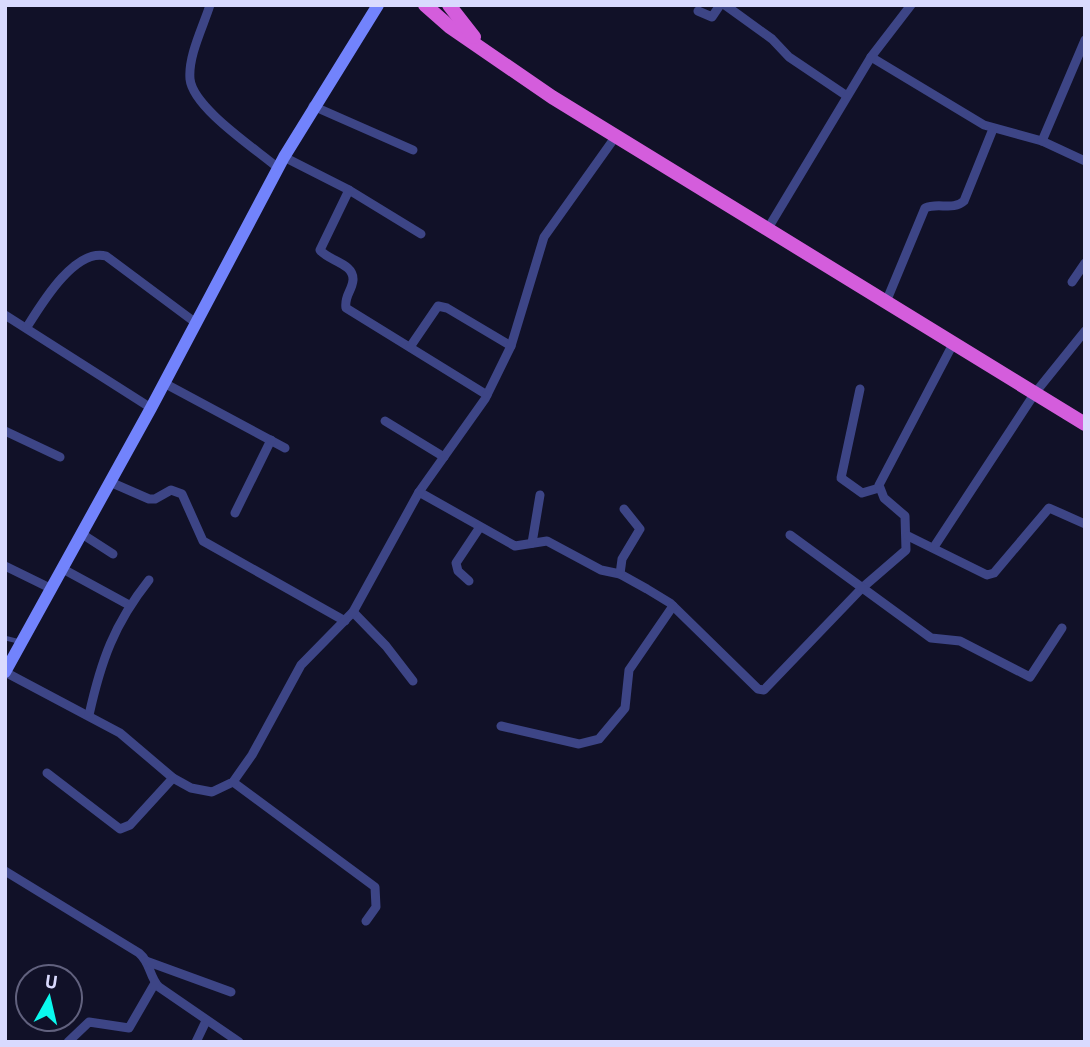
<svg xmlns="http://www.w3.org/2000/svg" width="1090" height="1047" font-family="'Titillium Web',sans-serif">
<rect width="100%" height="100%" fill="#111128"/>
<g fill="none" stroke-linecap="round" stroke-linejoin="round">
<!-- service -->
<path stroke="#3d4586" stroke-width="4.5" d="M5 638 21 642"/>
<!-- minor -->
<g stroke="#3d4586" stroke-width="9">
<path d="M210 5C203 27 188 56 190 79 193 108 256 149 278 168"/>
<path d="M725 5 772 39 789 57 847 96"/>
<path d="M698 11 712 17 720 5"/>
<path d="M871 57 984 125 1042 141 1085 161"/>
<path d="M313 106 413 150"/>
<path d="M1042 141 1085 40"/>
<path d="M284 157 349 190 421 234"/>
<path d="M349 190 320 250C328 261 354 263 353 280 352 291 344 296 346 308L487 395"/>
<path d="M767 230 871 57 911 5"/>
<path d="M1072 282 1085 263"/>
<path d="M886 302 925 208C938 202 953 211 964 201L993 129"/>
<path d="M5 315 151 408"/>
<path d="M27 327C42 303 75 248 106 256L196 323"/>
<path d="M410 347 438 306 447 308 511 346"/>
<path d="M164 383 285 448"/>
<path d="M860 389 841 478 862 493 879 488"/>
<path d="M385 421 444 457"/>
<path d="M5 431 60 457"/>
<path d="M110 482 149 499H155L171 490 182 494 203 541 345 621"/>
<path d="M419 492 515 546 547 541 601 570 620 574 647 589 670 603 758 689 764 690 862 588 906 550 905 516 884 498 879 485 953 344"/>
<path d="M235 513 271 440"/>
<path d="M82 534 113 554"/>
<path d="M790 535 931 638 960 641 1030 677 1062 628"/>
<path d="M908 536 987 575 994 573 1049 508 1085 524"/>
<path d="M532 543 540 495"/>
<path d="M934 547 1035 393 1085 331"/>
<path d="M5 566 52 589"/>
<path d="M63 569 129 605"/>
<path d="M620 574 622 559 640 529 624 509"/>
<path d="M469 581 458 571 456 563 480 527"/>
<path d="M353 612 386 646 413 681"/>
<path d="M5 672 120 733 173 778 191 788 212 792 233 782 252 755 301 665 353 612 419 492 485 399 511 346 544 237 616 136"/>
<path d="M89 715C101 661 114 624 149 580"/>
<path d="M501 726 579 744 599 739 625 708 629 670 673 606"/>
<path d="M47 773 120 829 130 825 173 778"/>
<path d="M233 782 375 887 376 907 366 921"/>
<path d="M5 871 139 953C151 963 149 977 159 987L239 1042"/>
<path d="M146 961 231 992"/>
<path d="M68 1042 89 1022 129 1028 155 983"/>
<path d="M196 1042 206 1021"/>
</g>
<!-- secondary -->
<path stroke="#7283fc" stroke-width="12" d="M5 672 151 408 284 157 378 5"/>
<!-- trunk -->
<g stroke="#d45ddc" stroke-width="14">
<path d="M425 5 450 27 552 97 1085 424"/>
<path d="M449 5 474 37"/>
</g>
</g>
<!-- border -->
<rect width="1090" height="1047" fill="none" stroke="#d9dafe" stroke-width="14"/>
<!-- north arrow -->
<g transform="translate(49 998) rotate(8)"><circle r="33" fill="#111128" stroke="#61617e" stroke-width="2"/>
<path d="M0-5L12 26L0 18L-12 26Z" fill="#0af9ee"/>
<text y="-10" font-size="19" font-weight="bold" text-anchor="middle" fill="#d9dafe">U</text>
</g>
</svg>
